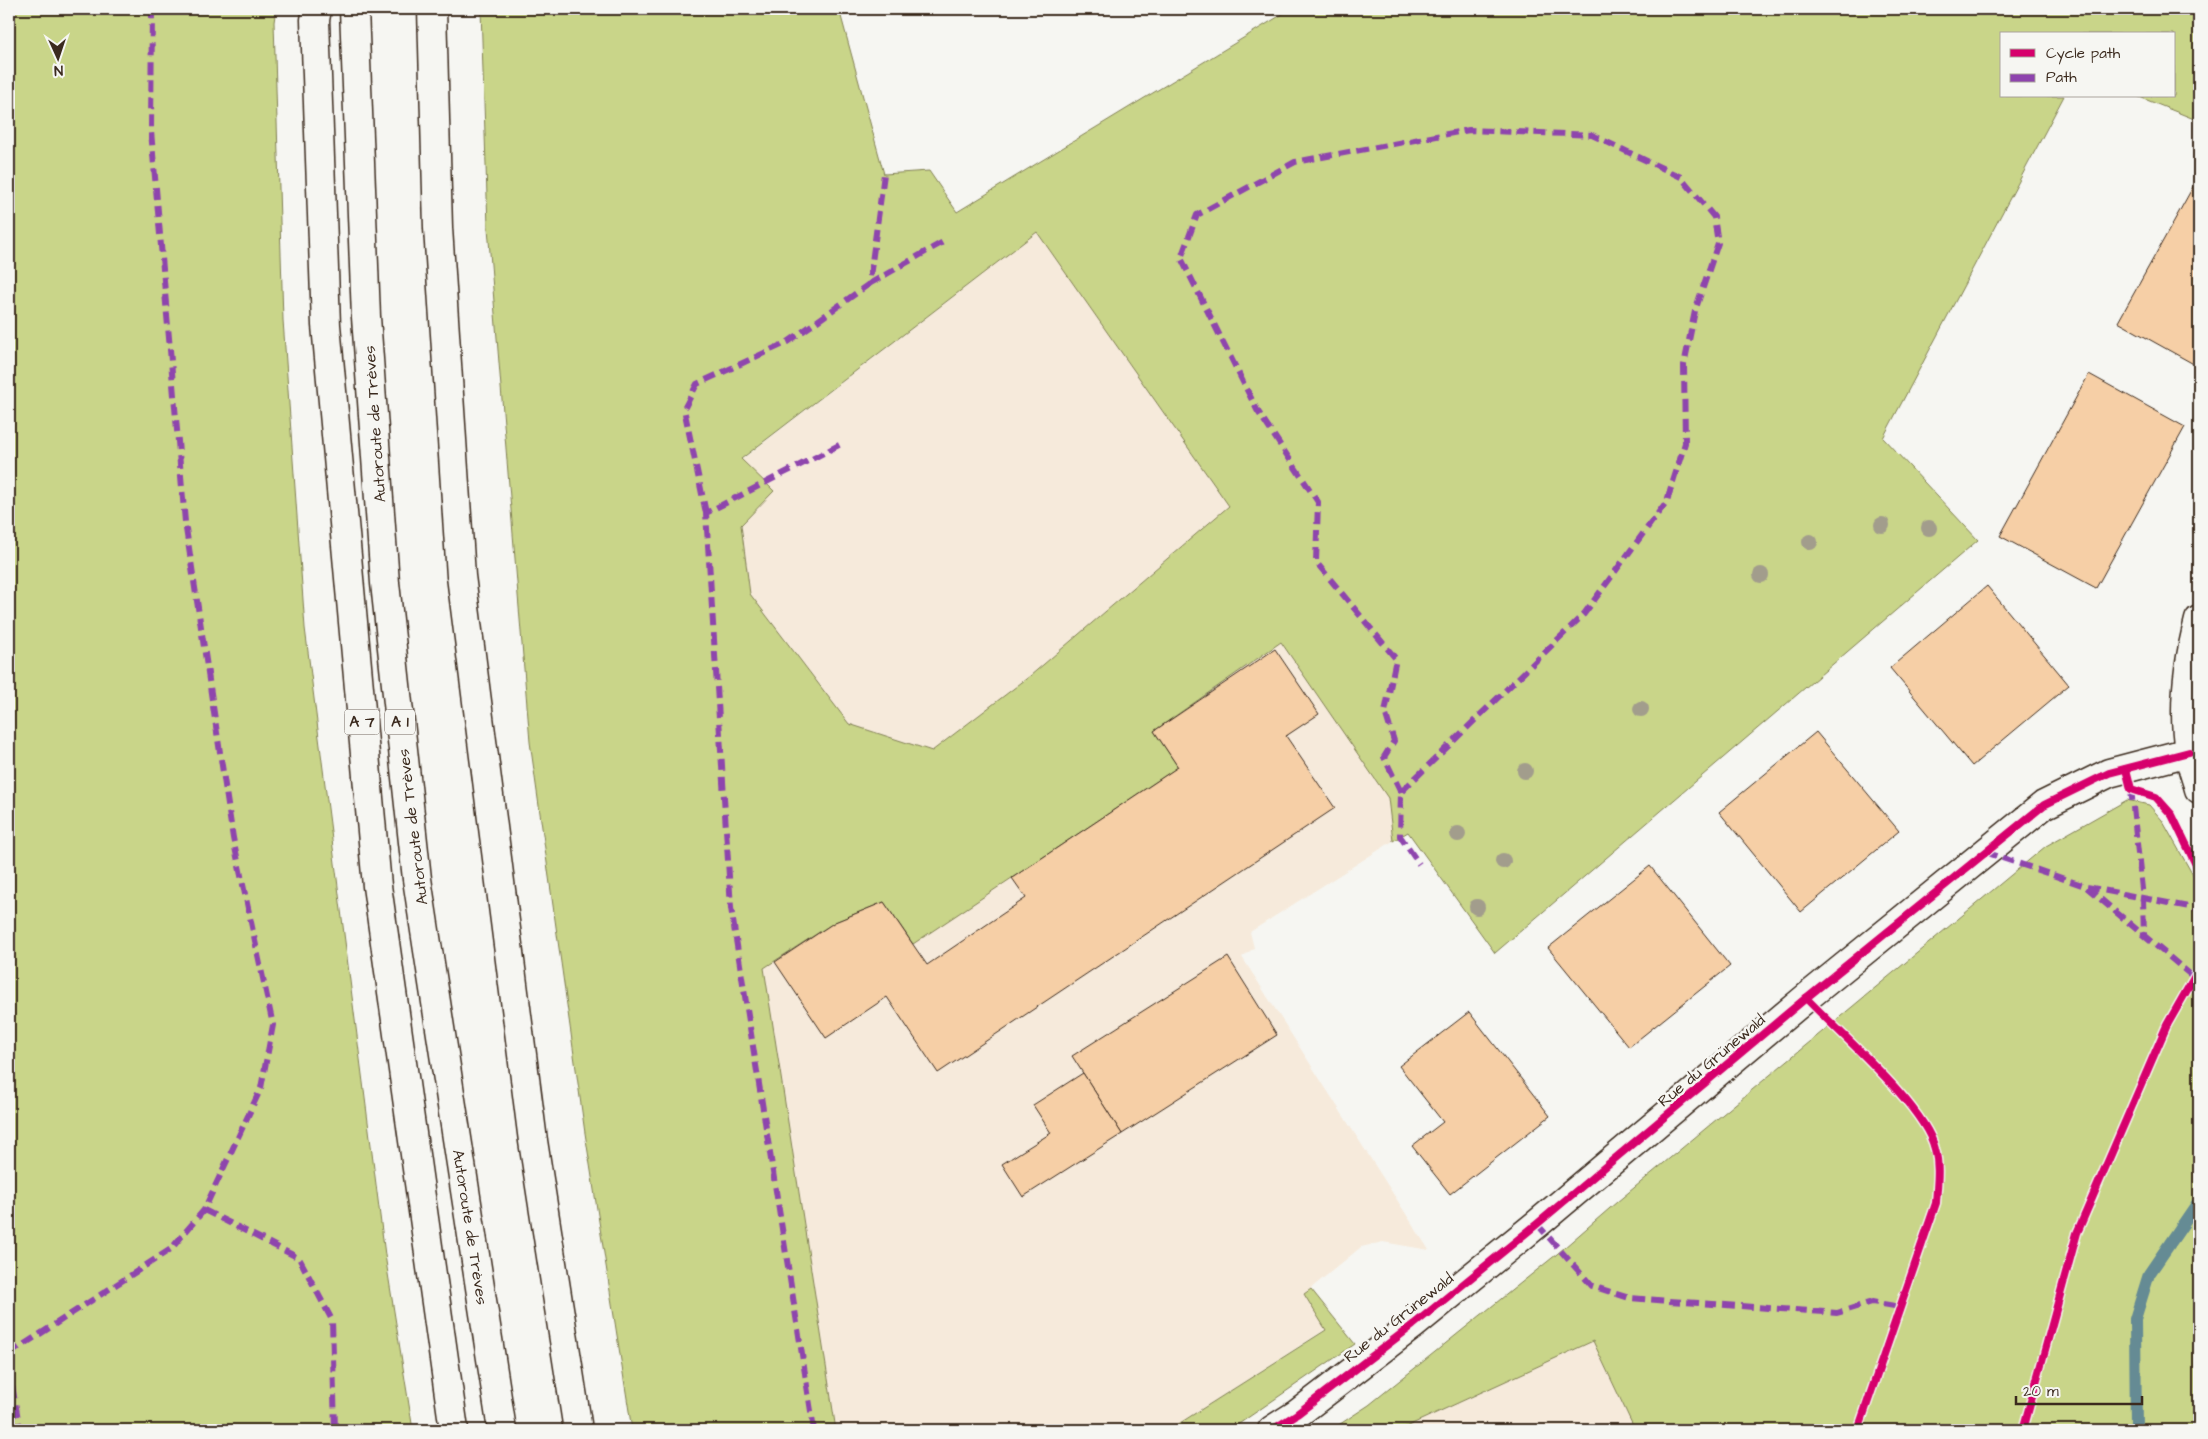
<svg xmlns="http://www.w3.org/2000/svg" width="2208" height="1439" font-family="'Architects Daughter',sans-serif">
<rect width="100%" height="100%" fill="#f6f6f2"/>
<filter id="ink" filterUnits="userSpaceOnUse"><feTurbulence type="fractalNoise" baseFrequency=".02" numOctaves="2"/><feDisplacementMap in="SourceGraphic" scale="10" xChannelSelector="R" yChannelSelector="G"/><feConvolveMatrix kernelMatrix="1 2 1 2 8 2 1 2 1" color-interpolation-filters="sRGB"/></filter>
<g filter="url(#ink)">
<!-- built -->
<g fill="#f6eadb">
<path d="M1037 232 1229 506 1030 676 932 751 849 724 750 594 741 525 773 491 741 460Z"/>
<path d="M1281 642 1388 798 1393 841 1250 932 1254 948 1242 957 1429 1250 1383 1242 1361 1247 1304 1294 1326 1329 1169 1430H836L764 968 835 922 884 902 914 943 1178 766 1154 731Z"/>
<path d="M1593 1341 1635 1430H1399Z"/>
</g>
<!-- green -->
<g fill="#c9d589" stroke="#828054" fill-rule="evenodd">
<path d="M9 9H276L274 22 283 320 305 628 385 1255 413 1430H9Z"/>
<path d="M481 9H839L884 174 929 171 957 212 1291 9H2199V121L2137 96H2174V34H2002V96H2064L1883 438 1978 540 1495 953 1408 832 1393 841 1388 798 1281 642 1154 731 1178 767 913 944 884 902 835 922 764 968 836 1430H632L585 1133 530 742 488 228ZM1037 232 1229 506 1030 676 932 751 849 724 750 594 741 525 774 491 741 459Z"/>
<path d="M2127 800 2149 805 2162 820 2199 886V1430H1635L1593 1341 1399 1430H1331L1369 1405 1557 1254 1617 1202 2046 846Z"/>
<path d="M1311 1289 1355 1344 1230 1430H1169L1326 1330 1304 1294Z"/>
</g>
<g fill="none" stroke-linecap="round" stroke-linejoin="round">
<!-- stream -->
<path stroke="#658b94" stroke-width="12" d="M2136 1430 2135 1319 2149 1274 2199 1201"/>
</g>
<!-- building -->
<g fill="#f6cfa6" stroke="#3b2a1e">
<path d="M2199 176V367L2118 322Z"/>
<path d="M2089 374 2185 427 2096 588 2000 536Z"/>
<path d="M1987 586 2069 685 1972 766 1890 668Z"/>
<path d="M1275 649 1319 714 1286 736 1335 808 938 1073 887 997 826 1038 775 962 835 922 884 902 927 965 1026 898 1012 878 1178 767 1154 731Z"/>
<path d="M1816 732 1899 831 1801 912 1719 812Z"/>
<path d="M1650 866 1730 966 1629 1047 1548 948Z"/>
<path d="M1228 957 1277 1035 1122 1134 1072 1056Z"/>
<path d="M1469 1012 1550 1116 1450 1194 1412 1146 1443 1122 1399 1066Z"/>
<path d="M1083 1073 1122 1134 1023 1197 1002 1164 1051 1133 1033 1105Z"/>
</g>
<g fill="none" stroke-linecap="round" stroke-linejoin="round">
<!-- minor casing -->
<g stroke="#3b2a1e" stroke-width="31">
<path id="minor" d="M1272 1430 1297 1414 1413 1325 1537 1224 1806 998 2044 805 2109 773 2189 752"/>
</g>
<!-- secondary casing -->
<g stroke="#3b2a1e" stroke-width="31">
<path id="secondary" d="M2199 620C2188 662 2182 707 2189 751 2190 764 2196 777 2199 789"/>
</g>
<!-- motorway casing -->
<g stroke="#3b2a1e" stroke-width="31">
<g id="motorway">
<path d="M317 9 315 20 326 325 377 886 454 1430"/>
<path d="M354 9 366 317 385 583 417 879 502 1430"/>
<path d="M432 9 438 228 461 576 533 1141 578 1430"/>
</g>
</g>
<!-- path -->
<g stroke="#3b2a1e" stroke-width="3" stroke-dasharray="5 4" stroke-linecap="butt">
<path d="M2156 797 2167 809"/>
<path d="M2171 814 2199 871"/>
</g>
<!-- minor -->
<use href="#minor" stroke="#f6f6f2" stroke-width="28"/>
<!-- secondary -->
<use href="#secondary" stroke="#f6f6f2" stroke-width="28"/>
<!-- motorway -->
<use href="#motorway" stroke="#f6f6f2" stroke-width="28"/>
<!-- quiet -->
<g stroke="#8e44ad" stroke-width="6" stroke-dasharray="12 6" stroke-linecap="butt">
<path d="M869 284 943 242"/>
<path d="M706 513 684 409 697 384 788 342 869 284 884 174"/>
<path d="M2131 789 2143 898 2144 936"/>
<path d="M1401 792 1384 757 1394 741 1385 712 1396 659 1316 562 1318 502 1257 410 1181 258 1197 215 1295 162 1469 130 1592 135 1681 177 1714 217 1718 243 1695 311 1684 365 1685 443 1667 501 1584 614 1401 792 1400 836 1419 864"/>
<path d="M1985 852 2085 886 2198 981"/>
<path d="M2087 887 2199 909"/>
<path d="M204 1210 299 1258 332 1320 335 1430"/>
<path d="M1537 1224 1592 1286 1629 1298 1837 1313 1872 1302 1900 1307"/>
<path d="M9 1354 171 1249 204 1210 261 1088 273 1025 233 838 185 522 151 131 152 9"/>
<path d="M9 1369 20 1430"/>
<path d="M814 1430 731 908 706 513 843 443"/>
</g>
<!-- cycleway casing -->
<g stroke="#f6f6f2" stroke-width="11">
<g id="cycleway">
<path d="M2126 769 2131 789 2156 797 2172 815 2199 871"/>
<path d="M1806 998C1839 1033 1925 1106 1935 1149 1940 1167 1937 1185 1936 1203L1858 1430"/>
<path d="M1272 1430 1297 1414 1413 1325 1537 1224 1806 998 2044 805 2109 773 2189 752"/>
<path d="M2023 1430 2077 1233 2167 1025 2199 969"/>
</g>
</g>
<!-- cycleway -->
<use href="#cycleway" stroke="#d6006c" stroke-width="8"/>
</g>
<!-- trees -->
<g fill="#a29d8c">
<circle cx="1882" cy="525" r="8"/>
<circle cx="1929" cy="528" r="8"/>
<circle cx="1810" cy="542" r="8"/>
<circle cx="1761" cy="575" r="8"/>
<circle cx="1641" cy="709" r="8"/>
<circle cx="1525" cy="771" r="8"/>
<circle cx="1458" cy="834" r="8"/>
<circle cx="1503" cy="861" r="8"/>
<circle cx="1477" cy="907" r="8"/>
</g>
</g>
<g text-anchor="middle" stroke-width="5" stroke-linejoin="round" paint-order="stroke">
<!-- shield labels -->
<g fill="#f6f6f2" stroke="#73675e" stroke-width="1">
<rect x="344.5" y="709.5" width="35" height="25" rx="4"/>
<rect x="385" y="709.5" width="30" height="25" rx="4"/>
</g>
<g font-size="15" font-weight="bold" fill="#3b2a1e">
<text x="362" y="727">A 7</text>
<text x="400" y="727">A 1</text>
</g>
<!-- street labels -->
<g font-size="16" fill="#3b2a1e" stroke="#f6f6f2">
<text transform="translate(374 424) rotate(-94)" y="6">Autoroute de Trèves</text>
<text transform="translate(412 827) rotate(-97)" y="6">Autoroute de Trèves</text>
<text transform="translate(1711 1060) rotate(-40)" y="6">Rue du Grünewald</text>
<text transform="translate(471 1227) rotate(81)" y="6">Autoroute de Trèves</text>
<text transform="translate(1398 1317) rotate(-38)" y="6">Rue du Grünewald</text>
</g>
</g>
<!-- margin -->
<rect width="2208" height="1439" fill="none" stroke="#f6f6f2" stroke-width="30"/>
<rect x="15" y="15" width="2178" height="1409" fill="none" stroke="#3b2a1e" stroke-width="2" filter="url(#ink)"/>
<!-- legend -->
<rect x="2000" y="32" width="175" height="65" fill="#f6f6f2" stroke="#aba49d"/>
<rect x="2010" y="49" width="25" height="8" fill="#d6006c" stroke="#aba49d"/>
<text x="2046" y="58" font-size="15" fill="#3b2a1e">Cycle path</text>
<rect x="2010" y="74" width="25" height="8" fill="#8e44ad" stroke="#aba49d"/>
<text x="2046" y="82" font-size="15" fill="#3b2a1e">Path</text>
<!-- north arrow -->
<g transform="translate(58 58) rotate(177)" stroke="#f6f6f2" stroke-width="4" paint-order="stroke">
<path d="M0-4L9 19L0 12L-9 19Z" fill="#3b2a1e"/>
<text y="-8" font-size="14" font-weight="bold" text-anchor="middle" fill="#3b2a1e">N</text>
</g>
<!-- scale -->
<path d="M2016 1396v8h126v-8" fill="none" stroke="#3b2a1e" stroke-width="2.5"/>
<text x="2023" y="1396" font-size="15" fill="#3b2a1e" stroke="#f6f6f2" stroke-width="4" paint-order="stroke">20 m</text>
</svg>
